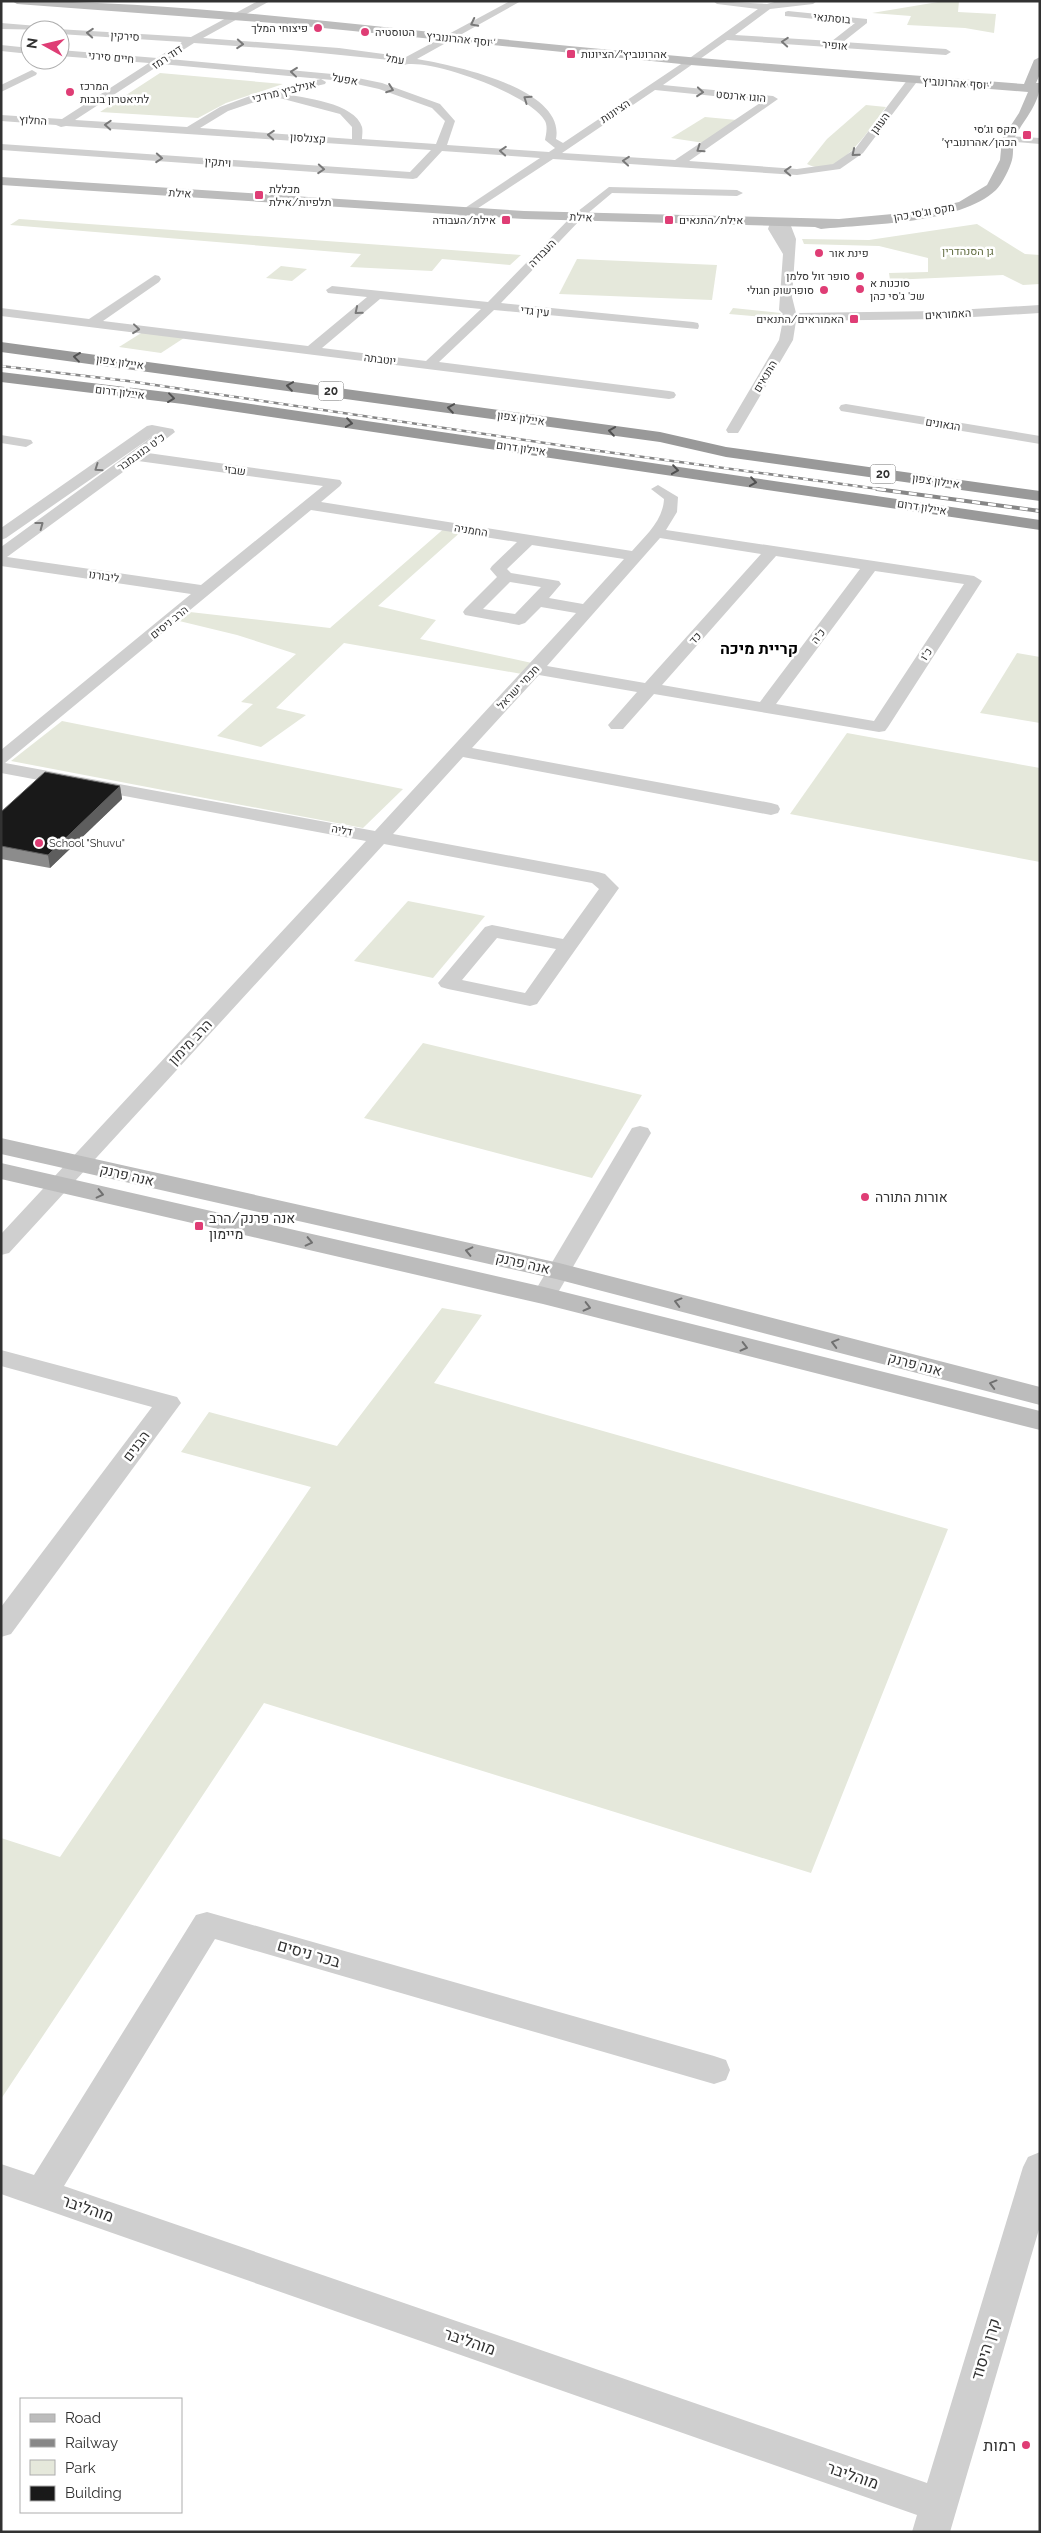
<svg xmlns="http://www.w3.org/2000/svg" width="1041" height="2533" font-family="Raleway,Heebo,sans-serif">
<rect width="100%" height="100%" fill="#fff"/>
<!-- green -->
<g fill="#e5e8db">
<path d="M944 1H959L958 12 996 14 994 33 965 28 907 25 911 16 872 13Z"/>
<path d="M160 73 283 84 226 103 198 118 100 112Z"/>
<path d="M866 105 886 107C869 129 839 181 807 164L827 139Z"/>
<path d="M705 117 737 120 704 143 671 138Z"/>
<path d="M19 219 521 255 510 265 442 259 432 271 350 267 361 254 10 225Z"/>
<path d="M977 224 1025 254 1040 255V284L1023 285 1003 275 890 280 889 273 928 272V258L879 246 804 244 802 239 869 240Z"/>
<path d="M577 259 717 265 712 300 559 294Z"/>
<path d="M281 266 307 269 292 281 266 278Z"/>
<path d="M733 308 781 313 777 318 729 314Z"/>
<path d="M146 330 187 336 161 353 119 347Z"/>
<path d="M447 526 464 529 378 606 436 620 420 639 532 663 522 674 344 643 276 708 306 715 261 747 217 736 253 704 241 702 296 654 237 635 171 619 181 611 330 628Z"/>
<path d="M1017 653 1040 657V723L980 713Z"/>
<path d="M62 721 403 789 363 828 11 761Z"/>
<path d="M847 733 1040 768V862L790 814Z"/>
<path d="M408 901 485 916 433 978 354 961Z"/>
<path d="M423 1043 642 1095 592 1178 364 1118Z"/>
<path d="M442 1308 482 1315 434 1383 948 1529 811 1873 264 1703 1 2099V1838L60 1857 311 1487 181 1452 209 1412 337 1446Z"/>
</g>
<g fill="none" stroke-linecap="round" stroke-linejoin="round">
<!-- street -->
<g fill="#cfcfcf" fill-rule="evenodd">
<path d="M258 1H270L203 38 339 48 406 57 510 1H521L417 59C452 65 566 88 556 139L563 143 687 60 758 9 717 4 713 1 767 4 778 1H817L813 4 770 9 735 35 832 41 855 23 785 16V12L788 11 867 19V23L843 42 946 49 951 52 946 55 727 40 663 85 773 96 778 99 689 161 797 169 833 164 855 149 908 79 921 76 926 79 916 83 863 153 840 169 797 175 553 159 463 218 457 214 459 212 540 158 442 151 417 178 413 179 1 150V144L410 172 431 150 66 126 61 127 56 125 1 121V115L62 119 149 63 60 56V50L157 58 182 42 60 34V30L57 29 191 37ZM194 43 291 50 390 60 398 62V65C403 66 405 64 409 64 439 62 530 94 545 121 548 127 546 134 545 140L555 148 549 152 447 145 455 121 440 104 382 83 343 75 169 59ZM161 64 343 81 379 89 432 108 445 121 436 144 362 139C362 136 363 131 362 127 355 103 303 97 281 94L325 84 326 82 321 79 261 92 220 107 187 127 75 120ZM655 90 763 101 675 160 562 153ZM272 96 340 114 352 127V139L200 128 228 111Z"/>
<path d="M1 23 50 27 55 30 1 29Z"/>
<path d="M1 45 30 48V54L1 51Z"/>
<path d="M32 70 37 73 36 75 1 92V85Z"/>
<path d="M1008 136 1040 138V144L1004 141 1003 139Z"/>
<path d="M609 187 737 190 743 193 737 196 612 193 581 219 501 303 693 322 698 323 699 326 698 329 494 310 439 362 669 391 674 392 676 395 674 398 669 399 1 316V308L89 319 155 275 159 276 161 279 159 282 103 321 308 346 367 297 328 293 326 290 332 286 488 302 573 215ZM380 299 481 309 426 361 322 348Z"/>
<path d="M775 219 791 226 796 239 792 297 796 313 940 311 1040 305V313L940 319 796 321 793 340 740 430 738 433H728L726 430 779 340 783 320 780 317 783 314 779 310 783 254 768 229 771 220Z"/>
<path d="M846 404 1040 436V444L841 411 839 408 841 405Z"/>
<path d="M152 425 173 429 175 432 148 453 340 480 342 483 340 486 321 502 632 551C645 536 663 521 664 499L651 489 658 485 678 497 677 512 666 530 974 576 982 581 888 727 885 731 879 732 654 694 623 729H611L608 725 637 692 539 675 472 748 771 803 778 805 780 809 778 813 771 815 463 757 393 834 598 872 605 874 619 888 537 1004 530 1006 448 989 441 987 438 983 485 927 492 925 563 939 599 889 592 883 384 844 9 1253 1 1255V1234L366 841 1 773V750L191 594 1 566V547L156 434 6 538 1 540V528L147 426ZM138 461 323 486 201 585 7 557ZM311 510 517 542 492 566 490 569 497 577 465 609 463 612 465 615 519 625 525 623 541 607 576 613 375 831 5 763ZM660 538 761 554 645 683 547 666ZM532 545 624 559 583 604 549 598 561 584 559 581 511 573 507 569ZM776 556 860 569 760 702 662 685ZM875 571 964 584 874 721 776 704ZM510 582 541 587 515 614 483 609ZM497 938 556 949 525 993 462 980Z"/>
<path d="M1 435 31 440 33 443 26 447 1 443Z"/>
<path d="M640 1126 648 1128 651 1133 556 1296 553 1301 544 1303 535 1301 532 1296 629 1133 632 1128Z"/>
<path d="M1 1350 177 1397 181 1403 11 1634 1 1637V1607L152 1407 1 1366Z"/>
<path d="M207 1912 714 2056 726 2060 730 2070 726 2080 714 2084 215 1939 64 2186 927 2483 1023 2167 1028 2157 1040 2152V2226L950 2532H912L917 2515 1 2194V2164L34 2175 196 1915Z"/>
</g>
<!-- secondary -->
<g fill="#bcbcbc" fill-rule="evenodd">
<path d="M12 1C167 1 326 22 480 37 661 56 842 70 1024 84L1034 60 1040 57V74L1036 83H1040C1040 104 1024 119 1015 137 1012 144 1014 153 1012 160 1010 168 1002 184 996 190 960 224 869 224 821 229L815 227 524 219 1 185V177L524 211 839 219 914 212 959 202 987 185 1000 160 1002 139 1019 113 1028 92 691 65 273 23 17 4Z"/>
<path d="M1 1138 559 1263 1040 1387V1405L556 1279 1 1154Z"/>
<path d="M1 1163 544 1287 1040 1411V1430L543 1304 1 1179Z"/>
</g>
<!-- highway -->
<g fill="#999" fill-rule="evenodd">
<path d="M1 342 660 432 726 447 1040 491V501L726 457 660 442 1 352Z"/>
<path d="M1 372 183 394 1040 520V530L183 404 1 382Z"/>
</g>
<!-- rail-far1 casing -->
<g stroke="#878787" stroke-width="2.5">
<path id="rail-far1" d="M1 366 128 381 592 450 886 490"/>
</g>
<!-- rail casing -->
<g stroke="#878787" stroke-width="4">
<path id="rail" d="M877 489 1040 511"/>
</g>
<!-- rail-far1 -->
<use href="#rail-far1" stroke="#fff" stroke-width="2" stroke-dasharray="5" stroke-linecap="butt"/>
<!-- rail -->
<use href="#rail" stroke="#fff" stroke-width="2.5" stroke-dasharray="8" stroke-linecap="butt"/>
</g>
<!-- wall -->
<path fill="#8c8c8c" d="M120 786 122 799 50 868 1 859V812Z"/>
<!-- shaded-wall -->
<path fill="#5e5e5e" d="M120 786 122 799 50 868 48 855Z"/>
<!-- building -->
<path fill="#191919" stroke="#5e5e5e" d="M45 772 120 786 48 855 1 846V812Z"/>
<!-- one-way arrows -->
<defs><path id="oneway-chevron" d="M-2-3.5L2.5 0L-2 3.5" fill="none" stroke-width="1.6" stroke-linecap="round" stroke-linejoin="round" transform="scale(1.25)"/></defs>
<g stroke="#797979">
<use href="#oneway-chevron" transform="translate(474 23) rotate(153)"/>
<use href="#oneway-chevron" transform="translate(90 33) rotate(-176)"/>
<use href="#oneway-chevron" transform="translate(785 42) rotate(-176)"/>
<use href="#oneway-chevron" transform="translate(240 44) rotate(4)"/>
<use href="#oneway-chevron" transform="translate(294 72) rotate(-174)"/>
<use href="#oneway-chevron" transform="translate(390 89) rotate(20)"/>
<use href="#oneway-chevron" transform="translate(700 92) rotate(5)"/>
<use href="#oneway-chevron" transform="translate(527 99) rotate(-145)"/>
<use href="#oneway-chevron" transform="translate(108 125) rotate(-177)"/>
<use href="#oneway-chevron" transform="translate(271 135) rotate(-176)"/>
<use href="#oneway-chevron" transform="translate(700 149) rotate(145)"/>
<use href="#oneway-chevron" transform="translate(503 151) rotate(-176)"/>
<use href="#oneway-chevron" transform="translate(855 153) rotate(140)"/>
<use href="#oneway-chevron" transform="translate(159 158) rotate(4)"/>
<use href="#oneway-chevron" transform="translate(626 161) rotate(-175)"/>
<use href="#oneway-chevron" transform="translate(321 169) rotate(4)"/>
<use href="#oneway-chevron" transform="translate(788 171) rotate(-178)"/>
<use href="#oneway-chevron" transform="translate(358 311) rotate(140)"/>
<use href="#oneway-chevron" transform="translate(136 329) rotate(6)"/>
<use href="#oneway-chevron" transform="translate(98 468) rotate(145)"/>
<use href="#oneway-chevron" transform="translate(40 525) rotate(-37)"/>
</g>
<g stroke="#515151">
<use href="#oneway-chevron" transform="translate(77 357) rotate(-173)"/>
<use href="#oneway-chevron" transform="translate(290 386) rotate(-172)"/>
<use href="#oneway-chevron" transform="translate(171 398) rotate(7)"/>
<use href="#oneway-chevron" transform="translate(451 408) rotate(-172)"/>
<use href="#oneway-chevron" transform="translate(349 423) rotate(8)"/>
<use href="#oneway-chevron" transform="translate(612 431) rotate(-172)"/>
<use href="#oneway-chevron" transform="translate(675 470) rotate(8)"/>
<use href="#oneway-chevron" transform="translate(753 482) rotate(8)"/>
</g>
<g stroke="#707070">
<use href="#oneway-chevron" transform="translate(100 1194) rotate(13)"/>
<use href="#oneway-chevron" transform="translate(309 1242) rotate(13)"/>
<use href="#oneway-chevron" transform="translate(469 1251) rotate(-167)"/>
<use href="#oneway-chevron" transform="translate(678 1302) rotate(-165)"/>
<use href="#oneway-chevron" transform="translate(587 1307) rotate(14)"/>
<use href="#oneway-chevron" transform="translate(835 1343) rotate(-165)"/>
<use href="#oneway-chevron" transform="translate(744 1347) rotate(14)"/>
<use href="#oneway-chevron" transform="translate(993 1384) rotate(-165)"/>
</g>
<!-- markers -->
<g fill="#df3d75" stroke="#fff" stroke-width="2">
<circle cx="318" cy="28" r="5"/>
<circle cx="365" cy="32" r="5"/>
<rect x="566" y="49" width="10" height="10" rx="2.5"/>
<circle cx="70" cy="92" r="5"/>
<rect x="1022" y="130" width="10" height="10" rx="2.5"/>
<rect x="254" y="190" width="10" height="10" rx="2.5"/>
<rect x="501" y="215" width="10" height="10" rx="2.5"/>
<rect x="664" y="215" width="10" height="10" rx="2.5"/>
<circle cx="819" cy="253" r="5"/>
<circle cx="860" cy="276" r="5"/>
<circle cx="860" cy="289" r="5"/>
<circle cx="824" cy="290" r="5"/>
<rect x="849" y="314" width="10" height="10" rx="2.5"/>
<circle cx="39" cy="843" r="5"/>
<circle cx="865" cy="1197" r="5"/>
<rect x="194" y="1221" width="10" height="10" rx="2.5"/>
<circle cx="1026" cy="2445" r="5"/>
</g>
<g text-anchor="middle" stroke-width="5" stroke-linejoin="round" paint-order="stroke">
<!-- far-street labels -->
<g font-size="11" fill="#323232" stroke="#fff">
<text transform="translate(832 18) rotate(5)" y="4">בוסתנאי</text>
<text transform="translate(125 36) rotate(4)" y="4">סירקין</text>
<text transform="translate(461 39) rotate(6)" y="4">יוסף אהרונוביץ'</text>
<text transform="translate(835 45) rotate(4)" y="4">אופיר</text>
<text transform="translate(111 57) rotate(5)" y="4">חיים סירני</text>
<text transform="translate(167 57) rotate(-34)" y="4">דוד רמז</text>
<text transform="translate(395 59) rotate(9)" y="4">עמל</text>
<text transform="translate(345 79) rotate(10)" y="4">אפעל</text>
<text transform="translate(957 83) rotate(4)" y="4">יוסף אהרונוביץ'</text>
<text transform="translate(284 91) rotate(-14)" y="4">אנילביץ מרדכי</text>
<text transform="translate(741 96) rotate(5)" y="4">הוגו ארנסט</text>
<text transform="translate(615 111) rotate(-34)" y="4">הציונות</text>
<text transform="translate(33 120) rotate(4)" y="4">החלוץ</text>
<text transform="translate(880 123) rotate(-53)" y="4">העוגן</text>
<text transform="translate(308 138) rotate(4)" y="4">קצנלסון</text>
<text transform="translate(218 162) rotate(4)" y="4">ויתקין</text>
<text transform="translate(180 193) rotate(4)" y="4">אילת</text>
<text transform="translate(924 212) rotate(-10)" y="4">מקס וג'סי כהן</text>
<text transform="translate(581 217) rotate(3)" y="4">אילת</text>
<text transform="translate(542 253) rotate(-46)" y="4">העבודה</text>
<text transform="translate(535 311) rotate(6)" y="4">עין גדי</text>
<text transform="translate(948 314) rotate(-3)" y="4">האמוראים</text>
<text transform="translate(380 359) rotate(7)" y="4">יוטבתה</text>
<text transform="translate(120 362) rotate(8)" y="4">איילון צפון</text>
<text transform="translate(765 376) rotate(-59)" y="4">התנאים</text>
<text transform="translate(120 392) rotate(7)" y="4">איילון דרום</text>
<text transform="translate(521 418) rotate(8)" y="4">איילון צפון</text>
<text transform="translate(943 424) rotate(9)" y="4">הגאונים</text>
<text transform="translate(521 448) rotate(8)" y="4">איילון דרום</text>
<text transform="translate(141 452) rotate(-36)" y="4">כ"ט בנובמבר</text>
<text transform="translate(235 470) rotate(8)" y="4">שבזי</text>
<text transform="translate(936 481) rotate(8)" y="4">איילון צפון</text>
<text transform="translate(922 507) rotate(9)" y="4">איילון דרום</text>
<text transform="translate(471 530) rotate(9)" y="4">החמניה</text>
<text transform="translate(104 576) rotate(8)" y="4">ליבורנו</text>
<text transform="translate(169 622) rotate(-39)" y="4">הרב ניסים</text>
<text transform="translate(818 636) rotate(-53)" y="4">כ"ה</text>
<text transform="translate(695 638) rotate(-48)" y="4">כד</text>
<text transform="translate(926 654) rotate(-57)" y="4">כ"ו</text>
<text transform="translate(518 687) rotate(-47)" y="4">חכמי ישראל</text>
<text transform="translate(342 830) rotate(10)" y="4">דליה</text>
</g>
<!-- far-poi labels -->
<g font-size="11" fill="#323232" stroke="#fff" text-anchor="start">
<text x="308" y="32" text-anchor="end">פיצוחי המלך</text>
<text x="375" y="36">הטוסטיה</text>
<text x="581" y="58">אהרונוביץ׳/הציונות</text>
<text x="80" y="90">המרכז<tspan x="80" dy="13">לתיאטרון בובות</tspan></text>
<text x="1017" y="133" text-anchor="end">מקס וג׳סי<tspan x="1017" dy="13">הכהן/אהרונוביץ׳</tspan></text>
<text x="269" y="193">מכללת<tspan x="269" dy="13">תלפיות/אילת</tspan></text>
<text x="496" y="224" text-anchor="end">אילת/העבודה</text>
<text x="679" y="224">אילת/התנאים</text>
<text x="829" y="257">פינת אור</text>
<text x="850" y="280" text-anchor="end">סופר זול סלמן</text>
<text x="870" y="287">סוכנות א<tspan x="870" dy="13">שכ' ג'סי כהן</tspan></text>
<text x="814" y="294" text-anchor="end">סופרשוק חגולי</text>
<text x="844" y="323" text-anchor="end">האמוראים/התנאים</text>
<text x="49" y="847">School "Shuvu"</text>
</g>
<!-- far-park labels -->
<g font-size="11" fill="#616c40" stroke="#fff">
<text x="968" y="255">גן הסנהדרין</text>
</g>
<!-- shield labels -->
<g fill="#fff" stroke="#707070" stroke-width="1">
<rect x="318.5" y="381.5" width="25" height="19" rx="4"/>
<rect x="870.5" y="464.5" width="25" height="19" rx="4"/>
</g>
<g font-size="12" font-weight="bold" fill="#323232">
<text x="331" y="395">20</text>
<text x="883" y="478">20</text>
</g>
<!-- street labels -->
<g font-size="14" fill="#323232" stroke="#fff">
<text transform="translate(190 1042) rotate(-47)" y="5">הרב מימון</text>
<text transform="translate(127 1175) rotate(13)" y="5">אנה פרנק</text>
<text transform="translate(523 1263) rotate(13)" y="5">אנה פרנק</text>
<text transform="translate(915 1364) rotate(15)" y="5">אנה פרנק</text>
<text transform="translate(136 1446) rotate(-53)" y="5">הבנים</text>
</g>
<!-- poi labels -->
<g font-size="14" fill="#323232" stroke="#fff" text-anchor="start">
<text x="875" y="1202">אורות התורה</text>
<text x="209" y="1223">אנה פרנק/הרב<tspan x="209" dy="16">מיימון</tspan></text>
</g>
<!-- far-district labels -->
<g font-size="16" font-weight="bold" fill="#000" stroke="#fff">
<text x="759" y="654">קריית מיכה</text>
</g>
<!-- near-street labels -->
<g font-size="16" fill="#323232" stroke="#fff">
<text transform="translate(309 1953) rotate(16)" y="6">בכר ניסים</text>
<text transform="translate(88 2208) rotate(19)" y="6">מוהליבר</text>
<text transform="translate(470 2341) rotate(19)" y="6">מוהליבר</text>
<text transform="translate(985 2349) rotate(-73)" y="6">קרן היסוד</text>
<text transform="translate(853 2475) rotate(19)" y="6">מוהליבר</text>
</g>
<!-- near-poi labels -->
<g font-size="16" fill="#323232" stroke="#fff" text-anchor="end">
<text x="1016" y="2451">רמות</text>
</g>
</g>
<!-- border -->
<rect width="1041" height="2533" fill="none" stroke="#323232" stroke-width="5"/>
<!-- legend -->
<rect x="20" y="2398" width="162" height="115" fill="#ffffff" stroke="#adadad"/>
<rect x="30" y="2414" width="25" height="8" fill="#bcbcbc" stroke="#adadad"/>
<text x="65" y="2423" font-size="15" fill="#323232">Road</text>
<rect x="30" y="2439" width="25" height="8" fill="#878787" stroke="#adadad"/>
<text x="65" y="2448" font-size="15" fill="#323232">Railway</text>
<rect x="30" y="2460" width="25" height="15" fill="#e5e8db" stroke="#adadad"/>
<text x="65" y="2473" font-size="15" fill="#323232">Park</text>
<rect x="30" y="2486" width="25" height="15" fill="#191919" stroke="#adadad"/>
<text x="65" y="2498" font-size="15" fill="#323232">Building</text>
<!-- north arrow -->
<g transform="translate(45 45) rotate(278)"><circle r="24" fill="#ffffff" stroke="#adadad"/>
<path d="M0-4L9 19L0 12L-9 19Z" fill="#df3d75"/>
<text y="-8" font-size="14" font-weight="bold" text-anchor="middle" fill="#323232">N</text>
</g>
</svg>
